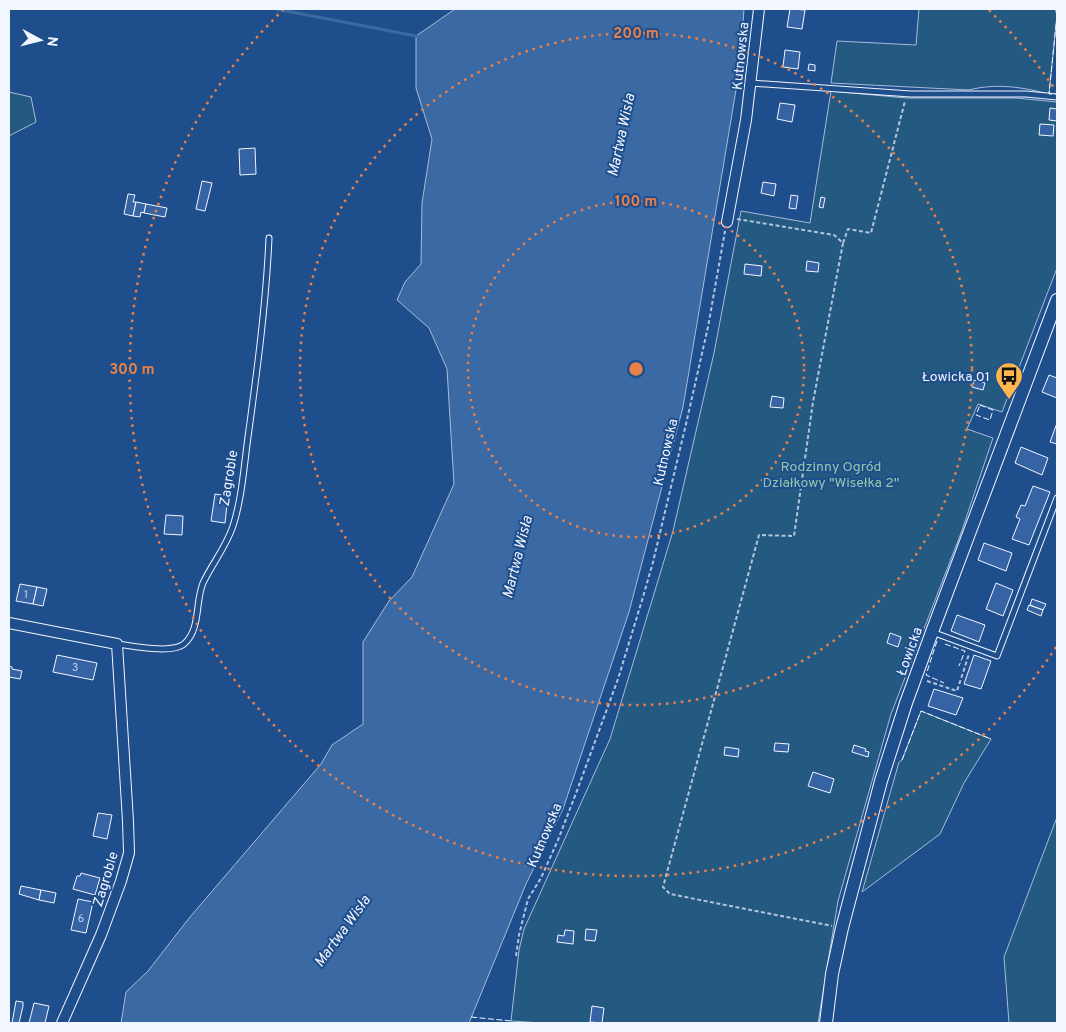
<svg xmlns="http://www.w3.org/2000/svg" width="1066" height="1032" font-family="Overpass,sans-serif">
<rect width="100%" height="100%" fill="#1f4e8c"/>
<!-- green -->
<g fill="#245a82" stroke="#a8bbd7">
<path d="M919 9H1055L1057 15 1049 94C1022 87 996 83 969 90L831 83 837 41 916 45Z"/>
<path d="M831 91 906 98H1016L1057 102V268L1002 412 978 404 967 429 993 438 961 533 891 714 838 901 818 1023H542L511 1021 519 950 524 929 610 739 673 531 714 353 741 211 810 223Z"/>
<path d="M9 92 31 97 36 122 9 136Z"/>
<path d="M921 711 991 739 964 783 940 834 862 892 899 762 902 760Z"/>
<path d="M1057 817V1023H1009L1004 957Z"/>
</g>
<!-- water -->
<path fill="#3b69a3" stroke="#a8bbd7" d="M455 9H744L740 66 683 407 629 612 563 809 526 884 469 1023H121L126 992 148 971 190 917 321 764 332 745 363 724V642L389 601 412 577 454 484 447 369 429 328 397 300 405 282 421 264 422 203 432 139 416 88V36Z"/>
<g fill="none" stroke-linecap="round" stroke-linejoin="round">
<!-- stream -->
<path stroke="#3b69a3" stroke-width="3" d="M276 9 416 36"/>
</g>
<!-- building -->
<g fill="#3563a3" stroke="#f2f6ff">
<path d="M790 9 805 10 802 29 787 27Z"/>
<path d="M785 50 800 52 798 69 783 67Z"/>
<path d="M809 64 815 65V71L808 70Z"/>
<path d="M780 103 795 105 792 122 777 119Z"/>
<path d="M1050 108 1057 109V121L1049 120Z"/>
<path d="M1040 124 1054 125 1053 136 1039 135Z"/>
<path d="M255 148 256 174 240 175 239 149Z"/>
<path d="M202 181 212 183 205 211 196 209Z"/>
<path d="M763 182 776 184 774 196 761 193Z"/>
<path d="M128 194 135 195 133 202H136L133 216 124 214Z"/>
<path d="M791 195 798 196 796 209 789 208Z"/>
<path d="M821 197 825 198 823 208 819 207Z"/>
<path d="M136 202 146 204 144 213 141 212 140 217 133 216Z"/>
<path d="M146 204 167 208 165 217 144 213Z"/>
<path d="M807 261 819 263 818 272 806 271Z"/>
<path d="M745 264 762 266 761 276 744 274Z"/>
<path d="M1049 375 1057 378V398L1042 392Z"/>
<path d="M974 380 985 383 983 390 972 387Z"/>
<path d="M772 396 784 398 783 408 770 407Z"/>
<path d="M1057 423V444L1050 442Z"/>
<path d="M1021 447 1048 458 1042 475 1015 463Z"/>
<path d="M1033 486 1050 492 1029 545 1012 539 1020 519 1016 517 1021 505 1025 506Z"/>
<path d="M215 494 228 496 225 523 211 521Z"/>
<path d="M166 515 183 516 182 535 164 534Z"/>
<path d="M984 543 1012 553 1006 571 978 560Z"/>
<path d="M996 583 1013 590 1003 616 986 609Z"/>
<path d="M20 584 37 587 33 604 16 601Z"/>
<path d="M37 587 47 589 43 606 33 604Z"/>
<path d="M1032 599 1046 604 1043 610 1030 605Z"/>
<path d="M1029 605 1043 610 1041 616 1027 610Z"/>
<path d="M957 615 985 625 979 642 951 631Z"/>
<path d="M890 633 901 637 898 647 887 643Z"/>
<path d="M57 655 97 663 93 680 53 672Z"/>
<path d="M974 655 991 661 981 689 964 684Z"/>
<path d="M9 666 12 667V669L22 671 20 679 9 677Z"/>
<path d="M934 689 963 698 956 715 928 706Z"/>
<path d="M775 743 789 744 788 752 774 751Z"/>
<path d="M854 745 866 749 865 751 869 752 868 757 852 752Z"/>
<path d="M725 747 739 749 738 757 724 755Z"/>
<path d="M813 772 834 779 830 793 808 786Z"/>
<path d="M98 813 112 815 107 839 93 836Z"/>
<path d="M81 873 100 878 95 895 73 889 77 876H80Z"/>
<path d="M21 886 41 890 39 900 19 894Z"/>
<path d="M41 890 56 893 54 903 39 900Z"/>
<path d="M78 899 93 902 86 933 71 930Z"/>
<path d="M586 929 597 930 595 941 585 940Z"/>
<path d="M565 930 574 931 573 944 557 942 558 935 564 936Z"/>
<path d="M16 1001 23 1002V1006L19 1023H12Z"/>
<path d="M34 1003 49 1006 45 1023H29Z"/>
<path d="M592 1006 604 1008 602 1023 590 1022Z"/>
</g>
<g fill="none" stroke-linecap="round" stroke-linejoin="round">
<!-- service casing -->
<g stroke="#f2f6ff" stroke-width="7">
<g id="service">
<path d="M751 83 911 94H1026L1057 97"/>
<path d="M932 632 997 656 1057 498"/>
<path d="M117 644C133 646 172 654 184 644 201 629 195 602 203 583 212 564 226 547 233 526 242 498 244 466 248 437 257 371 266 305 269 238"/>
</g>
</g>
<!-- minor casing -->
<g stroke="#f2f6ff" stroke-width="12">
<g id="minor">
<path d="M727 222 746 120 759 9"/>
<path d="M9 623 117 644 128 821 129 853 121 881 101 935 62 1023"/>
</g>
</g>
<!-- tertiary casing -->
<g stroke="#f2f6ff" stroke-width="14">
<path id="tertiary" d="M826 1023 832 974 842 928 881 781 906 703 932 632 1057 300"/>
</g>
<!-- path -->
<g stroke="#b3c4dc" stroke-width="2" stroke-dasharray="4 2.5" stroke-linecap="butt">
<path d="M737 219 834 235 843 243 813 402 794 536 759 535 663 887 670 894 832 926"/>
<path d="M843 243 848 229 871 233 905 101"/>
<path d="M927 681 957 691 969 654"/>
<path d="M516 956 519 935 528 899 541 878 558 840 578 788 618 679 643 597 653 562 686 424 708 327 725 231"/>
</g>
<!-- service -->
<use href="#service" stroke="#1f4e8c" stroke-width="5"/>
<!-- minor -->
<use href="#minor" stroke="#1f4e8c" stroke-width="10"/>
<!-- tertiary -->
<use href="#tertiary" stroke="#1f4e8c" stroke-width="12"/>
<!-- fence -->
<g stroke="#f2f6ff" stroke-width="1" stroke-dasharray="6 2.5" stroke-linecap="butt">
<path d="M1057 15 1049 94H1057"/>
<path d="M980 405 993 410 990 420 976 415Z"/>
<path d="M937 641 926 675 944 683"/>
<path d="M945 644 965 651 959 666"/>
<path d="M902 760 921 711 991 739"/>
<path d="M471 1017 511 1021"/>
</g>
</g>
<!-- distance rings -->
<g fill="none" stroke="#ea8049" stroke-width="2.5" stroke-dasharray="2.5 5">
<circle cx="636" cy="369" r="168"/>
<circle cx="636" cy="369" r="336"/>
<path d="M1056 647A504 504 0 1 1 283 10M989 10A504 504 0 0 1 1056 91"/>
</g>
<!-- icons -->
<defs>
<g id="bus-pin" transform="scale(1.4375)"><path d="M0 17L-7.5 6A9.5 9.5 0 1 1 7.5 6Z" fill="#ffb74d" stroke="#1f4e8c"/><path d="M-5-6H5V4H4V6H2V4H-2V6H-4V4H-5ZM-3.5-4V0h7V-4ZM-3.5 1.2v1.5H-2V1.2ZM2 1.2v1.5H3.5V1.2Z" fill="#111"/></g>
</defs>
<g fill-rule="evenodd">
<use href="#bus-pin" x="1009" y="376"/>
</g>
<g text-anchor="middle" stroke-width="4" stroke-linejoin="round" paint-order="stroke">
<!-- number labels -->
<g font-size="11" fill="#c3d1e8">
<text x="26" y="598">1</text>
<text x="75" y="671">3</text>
<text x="81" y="922">6</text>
</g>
<!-- street labels -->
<g font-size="14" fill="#f2f6ff" stroke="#1f4e8c">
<text transform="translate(740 56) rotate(-84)" y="5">Kutnowska</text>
<text transform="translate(665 452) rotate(-77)" y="5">Kutnowska</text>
<text transform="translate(228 478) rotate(-81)" y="5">Zagroble</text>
<text transform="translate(909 651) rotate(-70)" y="5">Łowicka</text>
<text transform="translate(544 835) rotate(-67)" y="5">Kutnowska</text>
<text transform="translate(105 879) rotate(-73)" y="5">Zagroble</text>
</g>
<!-- poi labels -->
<g font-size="14" fill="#f2f6ff" stroke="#1f4e8c" text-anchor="end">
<text x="990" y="381">Łowicka 01</text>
</g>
<!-- park labels -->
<g font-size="14" fill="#97c8a6" stroke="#1f4e8c">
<text x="831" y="471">Rodzinny Ogród<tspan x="831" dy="16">Działkowy "Wisełka 2"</tspan></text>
</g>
<!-- water labels -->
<g font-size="15" font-style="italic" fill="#f2f6ff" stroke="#1f4e8c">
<text transform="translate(621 135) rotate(-78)" y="5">Martwa Wisła</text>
<text transform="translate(517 557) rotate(-76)" y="5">Martwa Wisła</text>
<text transform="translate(342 931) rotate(-54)" y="5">Martwa Wisła</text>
</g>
</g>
<circle cx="636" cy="369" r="8" fill="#ea8049" stroke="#1f4e8c" stroke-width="2.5"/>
<g font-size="15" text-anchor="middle" font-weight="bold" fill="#ea8049" stroke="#1f4e8c" stroke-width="4" stroke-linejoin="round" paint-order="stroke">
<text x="636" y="38">200 m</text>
<text x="636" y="206">100 m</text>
<text x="132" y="374">300 m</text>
</g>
<!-- border -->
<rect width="1066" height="1032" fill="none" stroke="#f2f6ff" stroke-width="20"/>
<!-- north arrow -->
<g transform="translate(40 40) rotate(97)" stroke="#1f4e8c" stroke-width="4" paint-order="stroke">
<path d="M0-4L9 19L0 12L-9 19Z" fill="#f2f6ff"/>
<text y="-8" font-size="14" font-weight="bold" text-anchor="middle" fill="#f2f6ff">N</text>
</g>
</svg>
